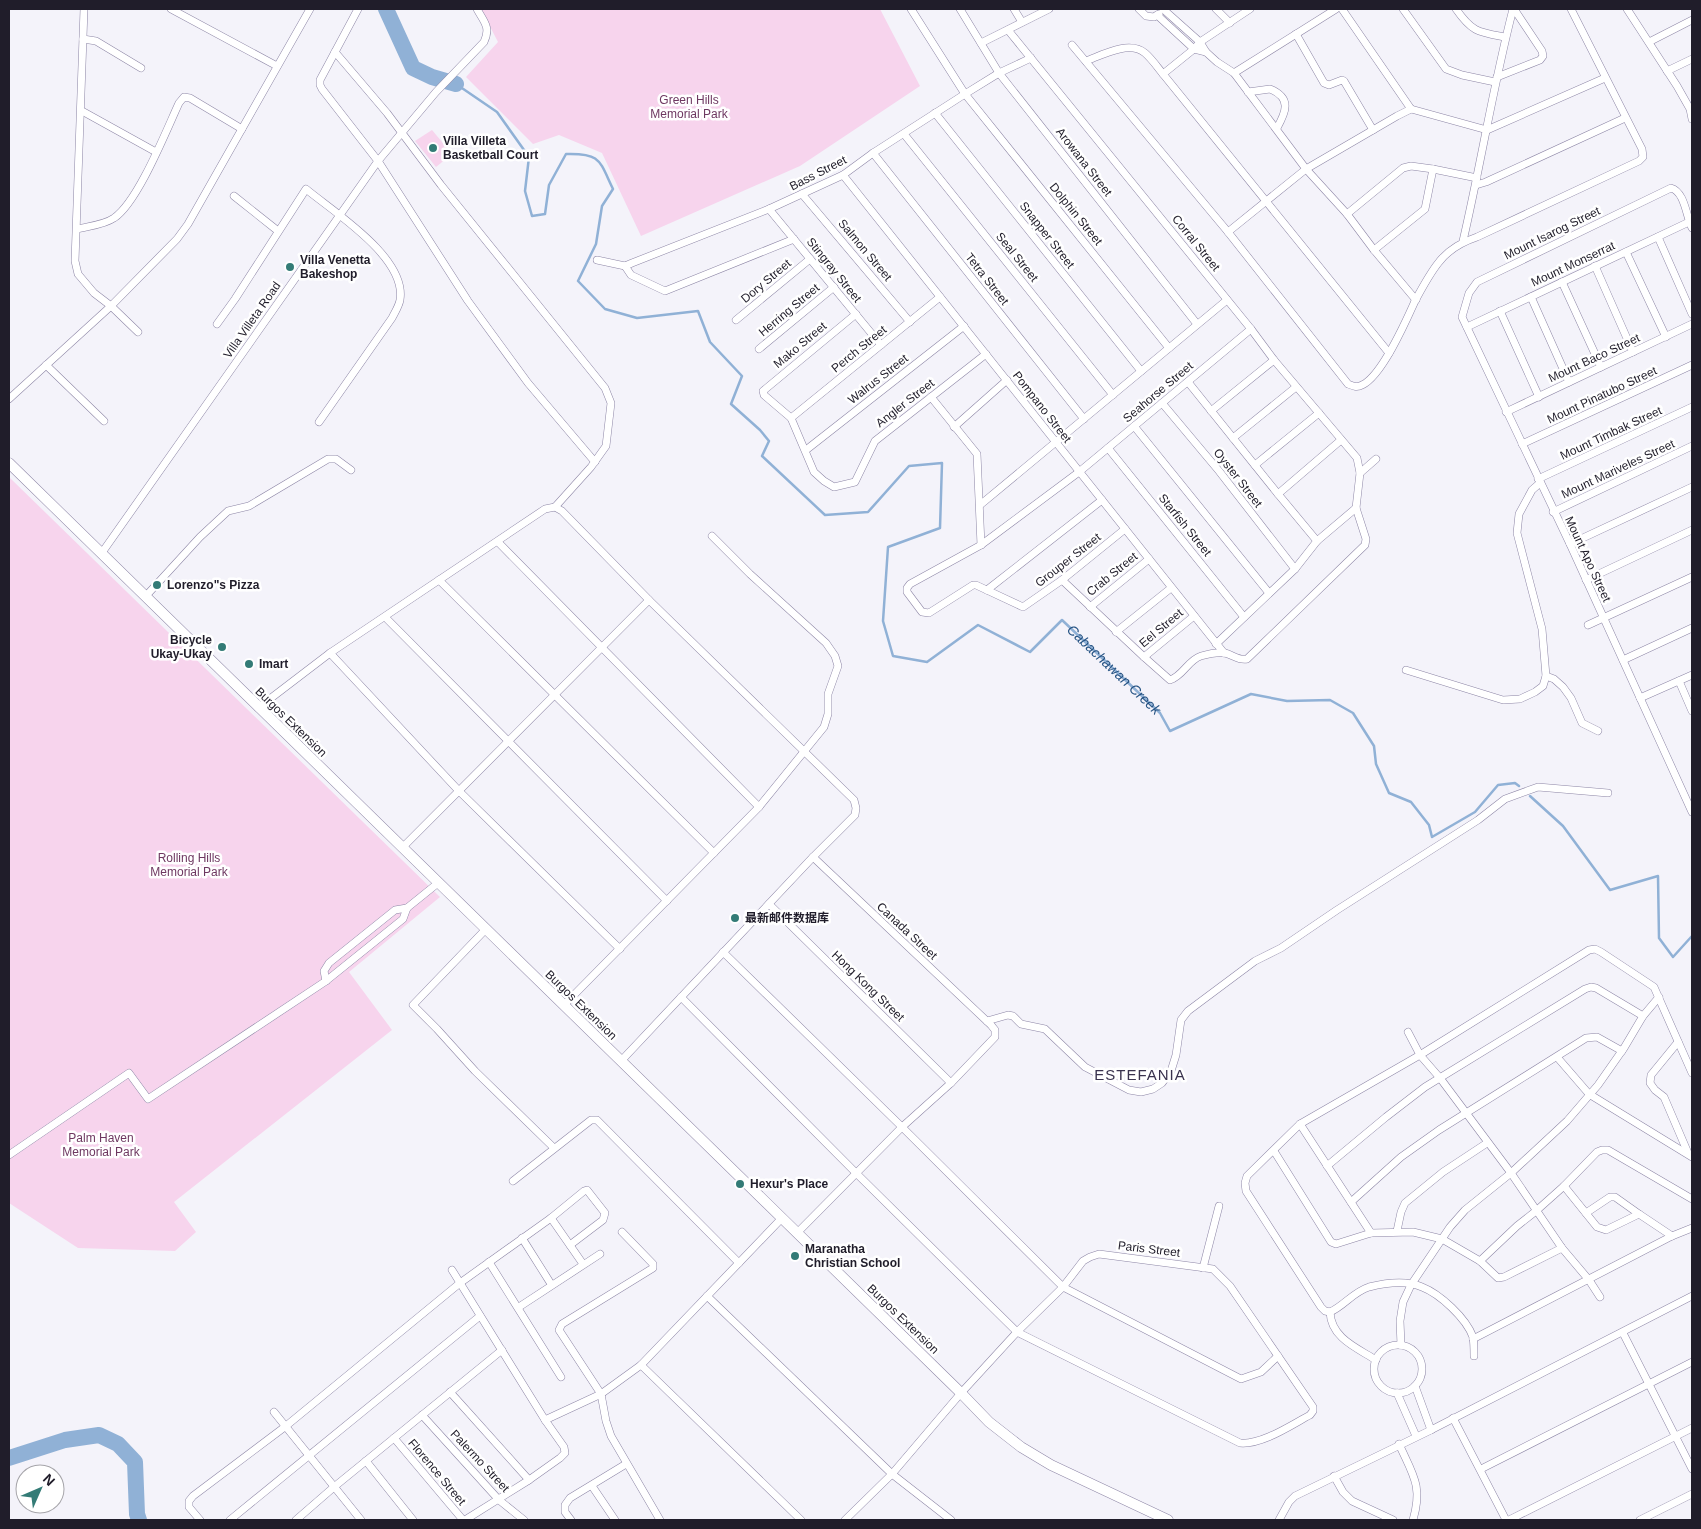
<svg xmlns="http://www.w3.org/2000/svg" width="1701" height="1529" font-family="Arial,'Noto Sans SC',sans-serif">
<rect width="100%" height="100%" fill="#f4f3fa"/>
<!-- green -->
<g fill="#f7d4ed">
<path d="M481 9H880L920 86 800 166 641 236 602 153 559 135 533 144 466 77 498 42Z"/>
<path d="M432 130 452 154 436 167 415 141Z"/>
<path d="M9 477 440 897 349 972 392 1030 174 1202 196 1232 175 1251 78 1248 9 1203Z"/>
</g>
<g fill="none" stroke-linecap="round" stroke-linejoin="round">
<!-- stream -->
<g stroke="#90b1d6" stroke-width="2.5">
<path id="s1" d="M456 84 497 112 529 157 525 191 532 216 545 214 549 185 566 154C601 153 599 160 613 189L602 206 596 244 578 281 605 309 637 318 698 311 710 342 742 376 731 404 760 430 769 441 762 456 825 515 868 512 909 466 942 463 940 528 888 547 883 621 893 656 927 662 978 625 1030 652 1062 620 1160 713 1170 731 1251 694 1287 701 1330 700 1353 713 1374 746 1376 764 1389 793 1411 802 1429 825 1432 837 1475 812 1498 785 1515 783 1519 786"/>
<path d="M1530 796 1563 826 1610 890 1658 876 1659 938 1673 957 1692 936"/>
</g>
<!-- river -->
<g stroke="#90b1d6" stroke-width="16">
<path d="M386 9 413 68 432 77 456 84"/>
<path d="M9 1458 65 1440 99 1435 118 1444 135 1462 137 1514 139 1520"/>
</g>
<!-- minor casing -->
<g stroke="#8d86a6" stroke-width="8">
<g id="minor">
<path d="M84 9 75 261 78 274 94 293 111 306 138 332"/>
<path d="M171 9 277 66"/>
<path d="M358 9 320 80V85L322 89 378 161 468 301 528 383 595 462"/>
<path d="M911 9 965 94 1169 348"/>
<path d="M960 9 999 73 1197 324"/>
<path d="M1014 9 1022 22"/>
<path d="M1139 9 1146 16 1154 17 1159 14"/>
<path d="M1216 9 1230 23"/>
<path d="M1250 9 1200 42 1194 49 1163 74 1389 353"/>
<path d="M1342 9 1411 109"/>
<path d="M1403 9 1446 69 1462 75 1495 82"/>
<path d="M1456 9C1472 32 1478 32 1505 37"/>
<path d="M1627 9 1677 86 1690 109 1692 119"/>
<path d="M1157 15 1194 49 1206 52 1200 42 1163 9"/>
<path d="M1008 30 1251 329 1274 360 1357 458 1360 473"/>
<path d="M1296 34 1324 83 1329 85 1342 80 1344 81 1373 130"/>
<path d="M83 39 96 41 141 68"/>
<path d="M1649 42 1692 20"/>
<path d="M981 43 1049 9"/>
<path d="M1072 45 1228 232 1348 384C1353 386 1357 388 1362 385 1382 376 1406 321 1415 301 1422 288 1430 273 1439 262 1449 249 1462 242 1477 237L1639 161 1643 157 1642 149 1571 9"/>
<path d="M335 52 387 113 441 185 605 388 611 403 606 446 591 467 555 507"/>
<path d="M1206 52 1217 62 1234 73 1306 169 1347 214 1374 250 1416 300"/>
<path d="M1086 61C1102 55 1129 40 1145 53 1152 59 1158 68 1163 74"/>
<path d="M1667 71 1692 59"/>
<path d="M1234 73 1336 9"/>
<path d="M1497 77 1540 60 1543 56 1542 51 1514 9"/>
<path d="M1248 92 1270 89C1292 98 1286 112 1277 128"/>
<path d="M82 111 156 152"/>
<path d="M935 113 1141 371"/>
<path d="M904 134 1113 395"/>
<path d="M873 153 1084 419"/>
<path d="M843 175 1224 653"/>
<path d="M1476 185 1486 182 1625 118"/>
<path d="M802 194 910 322"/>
<path d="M234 196 278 231"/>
<path d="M769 209 881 345"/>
<path d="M1347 214 1403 168 1411 166 1433 169"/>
<path d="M1692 228C1686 216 1685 192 1671 188L1477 282 1469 293 1462 317 1570 544 1692 812"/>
<path d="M77 229C89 226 104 225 114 218 138 202 166 131 179 103L184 97 190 98 242 129"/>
<path d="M1228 232 1306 169 1397 116 1411 109 1487 130 1605 78"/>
<path d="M1658 237 1692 314"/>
<path d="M1463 241C1481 164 1493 86 1513 9"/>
<path d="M1374 250 1425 209 1433 169 1477 178"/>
<path d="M1626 252 1666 337"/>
<path d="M597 260 625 266 632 263 769 209 843 175 873 153 965 94 999 73 1031 58"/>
<path d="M625 266 631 275 665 291 794 239"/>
<path d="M1595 266 1633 352"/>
<path d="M1562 282 1601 367"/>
<path d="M1531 297 1569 382"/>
<path d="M1500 311 1539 397"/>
<path d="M856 314 763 391 764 395 791 418 814 472 824 481 834 487 855 482 875 441 986 354"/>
<path d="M736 320 810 259"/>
<path d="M217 324 235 299 306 189C335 213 407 258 400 300 399 306 395 312 392 318L319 422"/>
<path d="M1467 327 1689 222"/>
<path d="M759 349 834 287"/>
<path d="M46 365 104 421"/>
<path d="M1188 382 1278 494 1317 541"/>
<path d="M931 397 977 454 981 545"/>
<path d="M9 399 111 306 177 239 188 224 310 9"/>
<path d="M1162 403 1219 471 1295 569"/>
<path d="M1211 411 1274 360"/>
<path d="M1506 412 1692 324"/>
<path d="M791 418 940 297"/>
<path d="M1134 426 1269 593"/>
<path d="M954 427 1007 380"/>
<path d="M1233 438 1296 387"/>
<path d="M1522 444 1692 365"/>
<path d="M1108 448 1244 617"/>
<path d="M806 450 964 326"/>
<path d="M1255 465 1319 413"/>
<path d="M1538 479 1692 407"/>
<path d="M1278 494 1341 440"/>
<path d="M980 505 1227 300"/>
<path d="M1553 512 1692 446"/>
<path d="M1125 529 1062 580 1023 607 976 585H973L929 613 922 612 907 592V588L910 584 981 545 1079 472 1251 329"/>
<path d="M498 542 759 807"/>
<path d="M1570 544 1692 487"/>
<path d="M101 554 378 161 436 92 484 42C491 27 484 22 477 9"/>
<path d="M439 580 714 853"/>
<path d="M1062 580 1144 657 1170 680C1183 676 1188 660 1201 656 1208 654 1218 652 1225 653 1233 655 1239 661 1247 659L1365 545 1366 539 1356 508 1360 473 1376 459"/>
<path d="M1586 580 1692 530"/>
<path d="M987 590 1102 500"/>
<path d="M145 597 200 537 228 511 249 506 328 459H336L351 470"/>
<path d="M1090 607 1149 559"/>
<path d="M385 617 667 901"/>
<path d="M1588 625 1692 577"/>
<path d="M1116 632 1171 588"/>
<path d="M1216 644 1295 569 1317 541 1356 508"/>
<path d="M330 653 459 791 620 949"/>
<path d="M1144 657 1194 616"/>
<path d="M1623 660 1692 628"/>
<path d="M1406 670 1503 700 1520 699 1535 692 1543 686 1546 676 1542 629 1517 533 1519 514 1532 490 1540 483"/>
<path d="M1546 676 1554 679 1563 687 1571 698 1582 723 1598 731"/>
<path d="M1679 681 1692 711"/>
<path d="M1640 698 1692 675"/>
<path d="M258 708 330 653 545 509 555 507 562 511 649 600 854 800 856 808 855 815 813 857 621 1061"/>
<path d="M402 848 649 600"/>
<path d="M769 904 951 1083"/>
<path d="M486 929 413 1005 437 1029 475 1071 554 1148"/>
<path d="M723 952 902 1127 1063 1287 1241 1379 1261 1372 1278 1356"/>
<path d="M326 981 324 971 329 963 395 910 407 908"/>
<path d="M681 997 856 1173 1017 1332 1240 1443C1262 1445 1291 1425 1310 1415L1313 1411V1407L1230 1286 1213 1269 1099 1254 1090 1257 1083 1261 1063 1287 1017 1332 961 1393 892 1474 845 1520"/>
<path d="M564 1005 759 807 824 727 828 714V694L838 666 835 656 826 643 750 574 712 536"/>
<path d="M987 1021 1008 1015 1013 1016 1021 1024 1045 1029 1085 1067 1129 1090 1141 1092 1153 1089 1162 1083 1171 1071 1176 1055 1181 1020 1188 1011 1255 961 1281 948 1337 910 1478 820 1505 799 1538 787 1608 793"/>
<path d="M1408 1032 1420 1055 1440 1078 1511 1173 1562 1248 1589 1280 1600 1297"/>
<path d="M1678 1042 1651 1075 1650 1083 1655 1090 1664 1097 1688 1153"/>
<path d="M1557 1057 1589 1094 1692 1157"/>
<path d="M1300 1124 1371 1233"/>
<path d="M1274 1151 1331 1242 1336 1244 1371 1233 1413 1232 1442 1239 1480 1261 1498 1278 1504 1277 1562 1248"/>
<path d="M9 1155 129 1073 148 1099 326 981 403 919 407 908 438 883"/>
<path d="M1327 1166 1386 1117 1425 1087 1585 989 1591 987 1596 988 1643 1016"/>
<path d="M513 1181 591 1120H597L739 1263"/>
<path d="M1564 1186 1597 1227 1606 1230 1639 1214 1672 1236"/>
<path d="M1351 1202 1401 1157 1439 1130 1586 1038 1597 1037 1622 1051"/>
<path d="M1586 1213 1610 1197H1615L1639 1214"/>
<path d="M551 1218 583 1264"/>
<path d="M1397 1231 1401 1212 1405 1203 1443 1172 1487 1143"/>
<path d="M622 1232 653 1264V1268L562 1324 559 1330 601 1394 606 1421 611 1436 660 1520"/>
<path d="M797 1233 902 1127 951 1083 995 1037V1030L991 1025 813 857"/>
<path d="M522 1238 551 1284"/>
<path d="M1480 1261 1517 1226 1536 1211 1564 1186 1597 1152 1602 1150H1608L1692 1199"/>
<path d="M489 1262 561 1377"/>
<path d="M1203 1268 1219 1206"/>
<path d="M452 1270 545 1420 564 1447 565 1453 560 1458 529 1480 465 1520"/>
<path d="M707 1296 892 1474 951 1520"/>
<path d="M519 1307 600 1254"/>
<path d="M1330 1312 1325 1311 1321 1307 1246 1191 1245 1183 1247 1176 1300 1124 1420 1055 1589 950 1595 949 1601 952 1654 987 1692 1073"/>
<path d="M1330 1312C1344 1306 1353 1292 1369 1287 1385 1283 1406 1280 1422 1287 1440 1294 1466 1318 1473 1337 1474 1343 1474 1350 1474 1356"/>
<path d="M1330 1312C1331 1338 1357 1348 1376 1360"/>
<path d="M1623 1333 1692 1469"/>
<path d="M1473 1339 1672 1236 1692 1228"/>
<path d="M1401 1345 1400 1321 1403 1302 1411 1285 1450 1227 1465 1210 1511 1173 1567 1121 1598 1085 1624 1048 1643 1016 1659 997"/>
<circle cx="1398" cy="1369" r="24"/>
<path d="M641 1365 801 1520"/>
<path d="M1415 1386 1431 1430"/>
<path d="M450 1392 529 1480"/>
<path d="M1397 1393 1416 1436"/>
<path d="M274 1412 361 1520"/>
<path d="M422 1415 499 1500 524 1520"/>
<path d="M1453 1418 1506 1520"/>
<path d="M545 1420 601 1394 641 1365 782 1218"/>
<path d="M394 1438 463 1520"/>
<path d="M1399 1444C1413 1475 1423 1486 1413 1520"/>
<path d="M366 1461 413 1520"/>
<path d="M1481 1469 1692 1362"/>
<path d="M1334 1476 1343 1492 1352 1501 1393 1520"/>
<path d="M592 1486 615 1520"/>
<path d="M200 1520 189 1507V1501L193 1496 286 1426 460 1283 551 1218 584 1191 587 1190 605 1213 603 1220 570 1245"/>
<path d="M230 1520 480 1316"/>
<path d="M296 1520 334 1487 502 1350"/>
<path d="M571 1520 565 1512V1505L570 1498 626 1464"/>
<path d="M1279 1520 1289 1502 1295 1496 1431 1430 1692 1296"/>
<path d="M1509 1520 1692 1428"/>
<path d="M1640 1520 1692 1494"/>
</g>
</g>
<!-- secondary casing -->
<g stroke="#8d86a6" stroke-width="11">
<path id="secondary" d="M9 463 961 1393 989 1422 1021 1447 1051 1465 1168 1520"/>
</g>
<!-- minor -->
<use href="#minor" stroke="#fff" stroke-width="7"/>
<!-- secondary -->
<use href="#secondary" stroke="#fff" stroke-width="10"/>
</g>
<!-- markers -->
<g fill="#337b76" stroke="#fff" stroke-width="2">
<circle cx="433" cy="148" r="5"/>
<circle cx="290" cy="267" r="5"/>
<circle cx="157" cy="585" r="5"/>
<circle cx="222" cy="647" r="5"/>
<circle cx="249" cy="664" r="5"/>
<circle cx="735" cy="918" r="5"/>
<circle cx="740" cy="1184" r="5"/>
<circle cx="795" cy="1256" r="5"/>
</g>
<g text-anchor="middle" stroke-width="5" stroke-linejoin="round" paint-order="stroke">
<!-- park labels -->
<g font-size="12" fill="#6e3861" stroke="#fff">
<text x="689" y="104">Green Hills<tspan x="689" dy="14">Memorial Park</tspan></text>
<text x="189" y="862">Rolling Hills<tspan x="189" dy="14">Memorial Park</tspan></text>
<text x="101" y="1142">Palm Haven<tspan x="101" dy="14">Memorial Park</tspan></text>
</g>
<!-- poi labels -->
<g font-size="12" font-weight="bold" fill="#201d2a" stroke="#fff" text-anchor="start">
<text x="443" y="145">Villa Villeta<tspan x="443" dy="14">Basketball Court</tspan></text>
<text x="300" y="264">Villa Venetta<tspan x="300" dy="14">Bakeshop</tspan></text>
<text x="167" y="589">Lorenzo"s Pizza</text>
<text x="212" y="644" text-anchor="end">Bicycle<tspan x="212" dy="14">Ukay-Ukay</tspan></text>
<text x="259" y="668">Imart</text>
<text x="745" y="922">最新邮件数据库</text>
<text x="750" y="1188">Hexur's Place</text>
<text x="805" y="1253">Maranatha<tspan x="805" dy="14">Christian School</tspan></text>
</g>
<!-- street labels -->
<g font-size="12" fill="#201d2a" stroke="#fff">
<text transform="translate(1084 162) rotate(52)" y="4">Arowana Street</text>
<text transform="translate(818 173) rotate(-27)" y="4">Bass Street</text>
<text transform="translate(1076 214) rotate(51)" y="4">Dolphin Street</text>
<text transform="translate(1552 233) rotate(-26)" y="4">Mount Isarog Street</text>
<text transform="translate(1047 235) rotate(52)" y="4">Snapper Street</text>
<text transform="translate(1196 243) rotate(51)" y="4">Corral Street</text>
<text transform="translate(865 250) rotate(50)" y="4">Salmon Street</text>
<text transform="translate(1017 257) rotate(51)" y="4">Seal Street</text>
<text transform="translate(1573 264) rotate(-25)" y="4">Mount Monserrat</text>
<text transform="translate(834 270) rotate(51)" y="4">Stingray Street</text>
<text transform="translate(987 279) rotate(52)" y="4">Tetra Street</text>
<text transform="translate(766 281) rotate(-40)" y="4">Dory Street</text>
<text transform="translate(789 310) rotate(-40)" y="4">Herring Street</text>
<text transform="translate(252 320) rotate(-55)" y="4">Villa Villeta Road</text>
<text transform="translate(800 345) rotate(-40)" y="4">Mako Street</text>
<text transform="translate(859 349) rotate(-39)" y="4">Perch Street</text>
<text transform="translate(1594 358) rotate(-25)" y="4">Mount Baco Street</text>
<text transform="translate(878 379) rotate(-38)" y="4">Walrus Street</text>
<text transform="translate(1158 392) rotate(-40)" y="4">Seahorse Street</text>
<text transform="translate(1602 395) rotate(-25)" y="4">Mount Pinatubo Street</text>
<text transform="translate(905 403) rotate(-38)" y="4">Angler Street</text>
<text transform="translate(1042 407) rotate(52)" y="4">Pompano Street</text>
<text transform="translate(1611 433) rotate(-25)" y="4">Mount Timbak Street</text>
<text transform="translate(1618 469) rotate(-25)" y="4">Mount Mariveles Street</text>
<text transform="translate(1238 478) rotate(52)" y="4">Oyster Street</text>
<text transform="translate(1185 525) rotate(51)" y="4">Starfish Street</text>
<text transform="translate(1588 559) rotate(65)" y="4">Mount Apo Street</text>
<text transform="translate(1068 560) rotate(-38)" y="4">Grouper Street</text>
<text transform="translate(1112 574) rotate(-39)" y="4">Crab Street</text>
<text transform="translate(1161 628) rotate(-40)" y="4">Eel Street</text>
<text transform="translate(291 722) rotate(44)" y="4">Burgos Extension</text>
<text transform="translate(907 931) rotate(43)" y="4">Canada Street</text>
<text transform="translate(868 986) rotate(44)" y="4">Hong Kong Street</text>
<text transform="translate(581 1005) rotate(44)" y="4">Burgos Extension</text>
<text transform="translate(1149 1249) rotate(7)" y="4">Paris Street</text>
<text transform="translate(903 1319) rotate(44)" y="4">Burgos Extension</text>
<text transform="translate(480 1461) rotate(47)" y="4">Palermo Street</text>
<text transform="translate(437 1472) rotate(50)" y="4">Florence Street</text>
</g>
<!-- water labels -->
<g font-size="14" font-style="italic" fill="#265383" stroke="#fff">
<text dy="5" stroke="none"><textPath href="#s1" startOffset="1450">Cabachawan Creek</textPath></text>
</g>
<!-- quarter labels -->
<g font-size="15" letter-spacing="1" fill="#39324e" stroke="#fff">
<text x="1140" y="1080">ESTEFANIA</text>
</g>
</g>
<!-- border -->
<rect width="1701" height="1529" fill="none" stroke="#201d2a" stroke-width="20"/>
<!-- north arrow -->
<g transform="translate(40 1489) rotate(45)"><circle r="24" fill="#ffffff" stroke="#a6a5aa"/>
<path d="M0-4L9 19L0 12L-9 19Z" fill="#337b76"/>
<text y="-8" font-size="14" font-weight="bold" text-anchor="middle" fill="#201d2a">N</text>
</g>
</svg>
